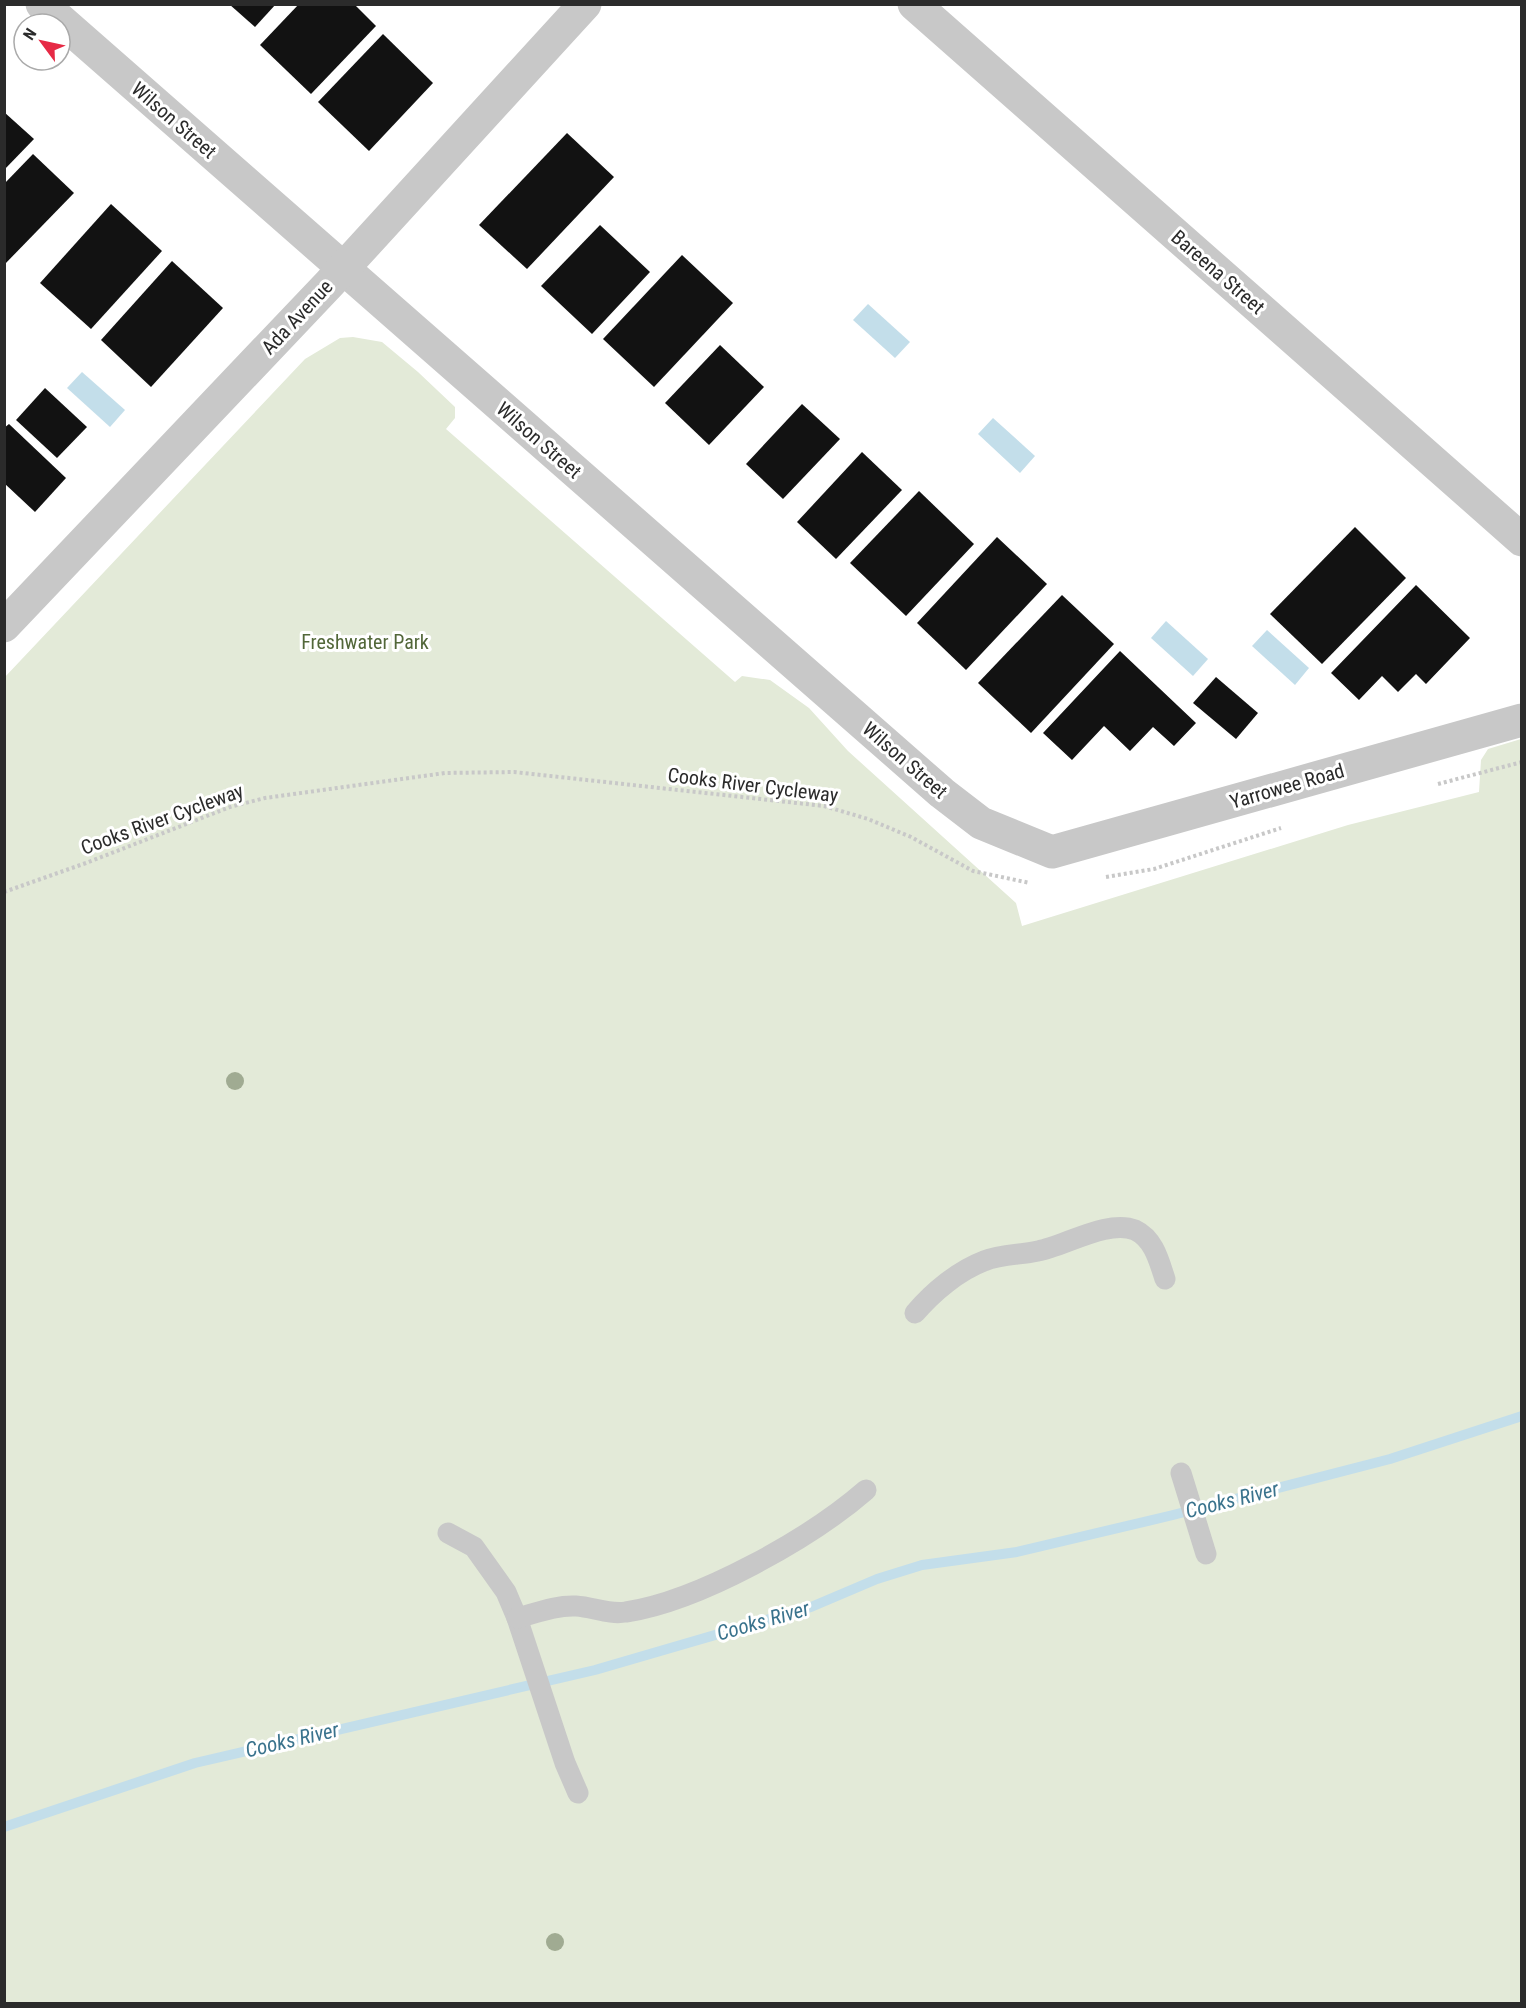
<svg xmlns="http://www.w3.org/2000/svg" width="1526" height="2008" font-family="'Roboto Condensed',sans-serif">
<rect width="100%" height="100%" fill="#fff"/>
<!-- green -->
<path fill="#e3ead8" d="M353 337 382 342 418 372 455 407V418L446 429 735 682 742 676 770 680 809 708 848 751 1016 903 1022 926 1348 825 1479 792 1481 760 1488 749 1521 739V2003H5L4 678 305 359 340 338Z"/>
<!-- water -->
<g fill="#c3deea">
<path d="M868 304 910 342 895 358 853 320Z"/>
<path d="M82 372 125 410 110 427 67 388Z"/>
<path d="M993 418 1035 456 1020 473 978 434Z"/>
<path d="M1166 621 1208 659 1193 676 1151 638Z"/>
<path d="M1267 630 1309 668 1295 685 1252 646Z"/>
</g>
<g fill="none" stroke-linecap="round" stroke-linejoin="round">
<!-- stream -->
<path stroke="#c3deea" stroke-width="10" d="M4 1827 195 1763 595 1670 811 1607 877 1579 922 1565 1017 1552 1173 1515 1390 1459 1522 1416"/>
</g>
<!-- building -->
<g fill="#121212">
<path d="M229 4H276L255 27Z"/>
<path d="M299 4H354L376 26 311 94 260 45Z"/>
<path d="M383 34 433 83 369 151 318 102Z"/>
<path d="M4 112 34 139 4 170Z"/>
<path d="M567 133 614 177 527 269 479 225Z"/>
<path d="M33 154 74 193 4 265V184Z"/>
<path d="M111 204 162 251 91 329 40 283Z"/>
<path d="M600 225 650 272 592 334 541 286Z"/>
<path d="M682 255 733 303 654 387 603 339Z"/>
<path d="M172 261 223 308 151 387 101 340Z"/>
<path d="M720 345 764 387 709 445 665 403Z"/>
<path d="M45 388 87 427 57 458 16 420Z"/>
<path d="M802 404 840 439 783 499 746 464Z"/>
<path d="M9 424 66 478 35 512 4 483V428Z"/>
<path d="M862 452 902 490 836 559 797 522Z"/>
<path d="M919 491 974 544 906 616 850 563Z"/>
<path d="M1355 527 1406 578 1322 664 1270 614Z"/>
<path d="M997 537 1047 584 966 670 917 623Z"/>
<path d="M1416 585 1470 638 1426 684 1416 674 1398 692 1382 676 1359 700 1331 673Z"/>
<path d="M1062 595 1114 644 1031 733 978 683Z"/>
<path d="M1120 651 1196 723 1174 746 1153 727 1130 751 1104 726 1072 760 1043 733Z"/>
<path d="M1216 677 1258 713 1236 739 1193 703Z"/>
</g>
<g fill="none" stroke-linecap="round" stroke-linejoin="round">
<!-- path -->
<g stroke="#c8c8c8" stroke-width="4" stroke-dasharray="3 3" stroke-linecap="butt">
<path d="M1438 784 1522 762"/>
<path d="M1106 877 1154 869 1281 828"/>
<path d="M4 892 86 863 230 807 265 798 445 773 514 772 824 806 868 819 911 837 973 871 1030 883"/>
</g>
<!-- lane -->
<g stroke="#c8c8c8" stroke-width="21">
<path d="M915 1313C933 1292 958 1271 984 1261 1001 1254 1020 1255 1038 1251 1065 1246 1108 1219 1135 1230 1154 1239 1159 1261 1165 1279"/>
<path d="M1181 1473 1206 1554"/>
<path d="M448 1533 474 1547 506 1592 517 1618 565 1763 578 1793"/>
<path d="M517 1618C536 1613 556 1605 576 1606 593 1607 609 1615 626 1612 699 1601 811 1538 866 1490"/>
</g>
<!-- street -->
<g stroke="#c8c8c8" stroke-width="33">
<path d="M42 4 942 793 981 823 1052 852 1522 720"/>
<path d="M914 4 1522 540"/>
<path d="M4 626 329 284 585 4"/>
</g>
</g>
<!-- trees -->
<g fill="#a0ab92">
<circle cx="235" cy="1081" r="9"/>
<circle cx="555" cy="1942" r="9"/>
</g>
<g text-anchor="middle" stroke-width="6" stroke-linejoin="round" paint-order="stroke">
<!-- street labels -->
<g font-size="20" fill="#2b2b2b" stroke="#fff">
<text transform="translate(174 120) rotate(41)" y="7">Wilson Street</text>
<text transform="translate(1218 272) rotate(41)" y="7">Bareena Street</text>
<text transform="translate(297 317) rotate(-47)" y="7">Ada Avenue</text>
<text transform="translate(539 440) rotate(41)" y="7">Wilson Street</text>
<text transform="translate(905 760) rotate(41)" y="7">Wilson Street</text>
<text transform="translate(753 785) rotate(7)" y="7">Cooks River Cycleway</text>
<text transform="translate(1287 786) rotate(-16)" y="7">Yarrowee Road</text>
<text transform="translate(162 819) rotate(-20)" y="7">Cooks River Cycleway</text>
</g>
<!-- park labels -->
<g font-size="20" fill="#526739" stroke="#fff">
<text x="365" y="649">Freshwater Park</text>
</g>
<!-- water labels -->
<g font-size="21" font-style="italic" fill="#3a738d" stroke="#fff">
<text transform="translate(1232 1500) rotate(-14)" y="7">Cooks River</text>
<text transform="translate(763 1621) rotate(-16)" y="7">Cooks River</text>
<text transform="translate(292 1740) rotate(-13)" y="7">Cooks River</text>
</g>
</g>
<!-- border -->
<rect width="1526" height="2008" fill="none" stroke="#2b2b2b" stroke-width="12"/>
<!-- north arrow -->
<g transform="translate(42 42) rotate(303)"><circle r="28" fill="#ffffff" stroke="#aaaaaa" stroke-width="1.5"/>
<path d="M0-4.5L10 22L0 15L-10 22Z" fill="#e62a45"/>
<text y="-9" font-size="16" font-weight="bold" text-anchor="middle" fill="#2b2b2b">N</text>
</g>
</svg>
